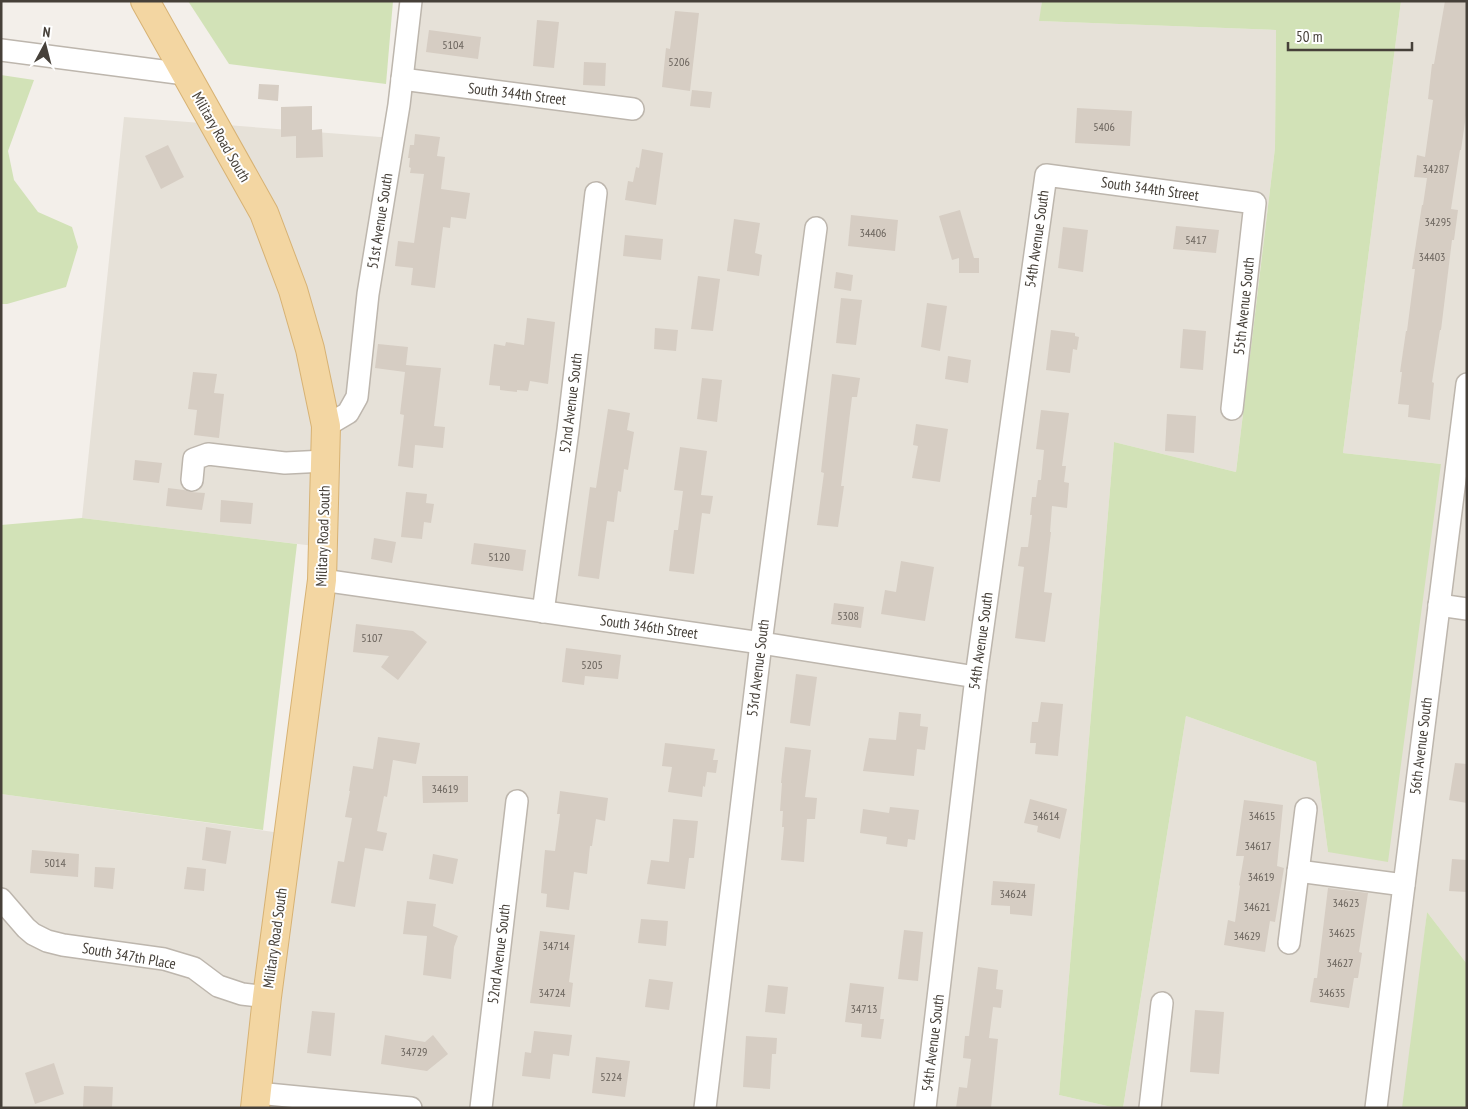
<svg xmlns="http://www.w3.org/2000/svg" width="1468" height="1109" font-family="'PT Sans Narrow',sans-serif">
<rect width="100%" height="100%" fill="#f3efea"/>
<!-- residential -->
<g fill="#e6e1d8">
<path d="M407 1H1042L1040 21 1276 30 1275 148 1236 472 1114 442 1059 1095 1116 1108H1V794L288 834 323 547 82 518 124 117 393 138Z"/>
<path d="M1401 1H1467V964L1427 912 1405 1108H1123L1186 716 1316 762 1328 852 1441 464 1343 453Z"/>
</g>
<!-- green -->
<g fill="#d2e2b7">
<path d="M188 1H393L386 84 229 64Z"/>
<path d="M1042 1H1401L1343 453 1441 464 1388 862 1328 852 1316 762 1186 716 1123 1108H1116L1059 1095 1114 442 1236 472 1275 148 1276 30 1039 21Z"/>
<path d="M1 75 34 80 8 151 14 180 38 212 72 227 78 247 66 287 7 304H1Z"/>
<path d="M82 518 297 544 263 830 1 794V525Z"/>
<path d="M1427 912 1467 964V1108H1402Z"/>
</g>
<!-- building -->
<g fill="#d6cdc3">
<path d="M1445 1H1467V108L1461 150H1460L1451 209 1458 210 1454 240H1452L1441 330H1440L1432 382 1434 383 1430 420 1408 417 1409 405 1398 404 1402 372H1400L1406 331H1407L1415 269H1412L1422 205H1423L1427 178 1414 177 1417 155 1425 157 1433 100 1428 99 1432 64H1434Z"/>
<path d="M675 11 699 13 690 91 662 87 666 48 670 49Z"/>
<path d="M537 20 559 22 554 68 533 66Z"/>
<path d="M429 30 481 37 478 59 426 52Z"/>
<path d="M584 62 606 63 605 86 583 85Z"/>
<path d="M259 84 279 85 278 101 258 99Z"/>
<path d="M692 90 712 92 710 108 690 106Z"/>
<path d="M312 106V130L322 129 323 157 296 158V136L281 137V107Z"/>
<path d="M1077 108 1132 111 1130 146 1075 143Z"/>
<path d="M415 134 440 137 437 156 445 157 441 189 470 193 466 219 451 217 450 228 443 227 435 288 411 285 413 268 395 266 398 241 414 243 424 174 410 173 411 168 409 167 410 158H408L410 145H414Z"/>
<path d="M168 145 184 177 161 189 145 156Z"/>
<path d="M642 149 663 153 656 205 625 200 628 181 633 182 636 167 639 168Z"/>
<path d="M960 210 974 258H979V273H959V258L952 260 939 216Z"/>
<path d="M851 215 898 220 895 251 848 246Z"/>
<path d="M734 219 760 223 755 253 762 255 759 276 727 271Z"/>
<path d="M1176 226 1219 230 1216 253 1173 249Z"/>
<path d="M1063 227 1088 230 1083 272 1058 268Z"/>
<path d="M625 235 663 239 661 260 623 256Z"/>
<path d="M836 272 853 275 851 291 834 288Z"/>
<path d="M698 276 720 279 713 331 691 329Z"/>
<path d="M841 298 862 300 856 345 836 343Z"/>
<path d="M927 303 947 306 940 351 921 347Z"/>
<path d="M527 318 555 322 548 384 530 381 528 391 517 390V392L500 390V386L489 385 494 344 505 346 506 342 524 345Z"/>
<path d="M655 328 678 330 676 351 654 349Z"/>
<path d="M1183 329 1206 331 1203 370 1180 368Z"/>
<path d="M1051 330 1075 333V336L1079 337 1077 350 1073 349 1070 373 1046 370Z"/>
<path d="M378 344 408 347 406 365 441 368 434 426 445 427 443 448 415 445 413 468 398 466 404 415 400 414 405 372 375 368Z"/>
<path d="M948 356 971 360 968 383 945 379Z"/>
<path d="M193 372 217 374 214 393 224 394 219 438 194 435 197 410 188 409Z"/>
<path d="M832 374 860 378 857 397H852L841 486H844L838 527 817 525 824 473 821 472Z"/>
<path d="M702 378 722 380 717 422 697 419Z"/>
<path d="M608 409 630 413 627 430 634 432 628 470 624 469 621 492 618 491 614 522 607 521 599 579 578 576 590 487 596 488Z"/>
<path d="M1041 410 1069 413 1062 466H1066L1064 482 1069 483 1067 508 1052 506 1050 532H1051L1044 592 1052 593 1045 642 1015 638 1024 567 1018 566 1021 547H1028L1032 515H1030L1032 497H1036L1038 480H1041L1044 450 1036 449Z"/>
<path d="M1167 414 1196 416 1194 453 1165 451Z"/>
<path d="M916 424 948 429 940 482 912 478 918 446 913 445Z"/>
<path d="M680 447 707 451 701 495 713 496 710 514 702 513 694 574 669 571 674 530H678L683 491 674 490Z"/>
<path d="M135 460 162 463 159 483 133 480Z"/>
<path d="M168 488 184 490 190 492 205 493 202 510 166 506Z"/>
<path d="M406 492 427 494 426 503 434 504 431 523 424 522 422 539 401 537Z"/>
<path d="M221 500 253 503 251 524 220 522Z"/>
<path d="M374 538 396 542 392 563 371 559Z"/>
<path d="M474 543 526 550 523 571 471 564Z"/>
<path d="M901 561 934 567 925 621 881 614 885 590 896 592Z"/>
<path d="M834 603 864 607 861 628 831 624Z"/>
<path d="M356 624 413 631 427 642 398 680 381 667 389 656 353 652Z"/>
<path d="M566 648 621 655 618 679 585 676 584 685 562 682Z"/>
<path d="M796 674 817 677 810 726 790 723Z"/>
<path d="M1041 702 1063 704 1058 756 1035 754 1036 743H1030L1032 722H1038Z"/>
<path d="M899 712 921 714 920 726 928 727 925 750 917 749 914 776 863 771 869 738 896 740Z"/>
<path d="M378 737 420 743 416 764 393 760 387 797 384 796 377 831 387 833 383 851 365 848 355 907 331 903 338 861 344 862 352 818 345 817 350 791H349L353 766 373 769Z"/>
<path d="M665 743 715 749 713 760H718L716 773 707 772 705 787 703 786 702 797 668 792 672 767 662 766Z"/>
<path d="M785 747 811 750 805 797 817 798 815 819H807L804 862 781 860 784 827H782L783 811H780L782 783H781Z"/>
<path d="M1455 763 1467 764V803L1449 800Z"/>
<path d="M422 776H468V802L423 803Z"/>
<path d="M560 791 608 798 605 821 596 819 592 846H590L587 874 574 872 569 910 546 907 547 894 541 893 545 850 555 851 560 814H557Z"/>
<path d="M1030 799 1067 809 1060 839 1037 832 1038 826 1024 823Z"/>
<path d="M1244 800 1283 805 1277 866 1284 868 1275 922 1270 921 1265 952 1224 945 1228 920 1235 922 1240 886 1239 885 1244 856H1236Z"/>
<path d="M890 807 919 810 915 840 908 839 907 847 886 844 887 837 860 833 863 809 889 813Z"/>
<path d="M673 819 698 821 694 858H689L685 889 647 884 651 860 669 862Z"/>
<path d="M206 827 231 831 226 864 202 860Z"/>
<path d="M32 850 79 854 78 877 30 873Z"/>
<path d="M433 854 458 859 453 884 429 879Z"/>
<path d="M1452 859 1467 860V892L1449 891Z"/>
<path d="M95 867 115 868 113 889 94 887Z"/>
<path d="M187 867 206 869 204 891 184 889Z"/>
<path d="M993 881 1035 884 1032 916 1010 914V906L991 905Z"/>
<path d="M1328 888 1368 893 1359 952 1362 953 1358 978H1354L1349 1008 1310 1002 1314 978H1317Z"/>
<path d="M407 901 436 904 433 926 458 936 454 947 451 979 423 975 427 936 403 934Z"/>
<path d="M641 919 668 921 666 946 638 943Z"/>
<path d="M904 930 923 932 918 981 898 979Z"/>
<path d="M540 931 575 935 569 982 573 983 570 1007 530 1003Z"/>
<path d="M978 967 998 970 996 989 1003 990 1001 1008 993 1007 989 1038 998 1039 991 1108H956L959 1087 967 1088 971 1059 963 1058 965 1036H969Z"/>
<path d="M649 979 673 982 669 1010 645 1007Z"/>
<path d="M850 983 884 987 880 1019H884L881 1039 861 1037 862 1024 845 1022Z"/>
<path d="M768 985 788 987 785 1014 765 1012Z"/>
<path d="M1195 1010 1224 1012 1219 1074 1190 1072Z"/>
<path d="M312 1011 335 1013 331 1056 307 1053Z"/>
<path d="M534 1031 572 1035 569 1056 553 1054 550 1079 522 1076 525 1052 531 1053Z"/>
<path d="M385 1035 425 1042 433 1035 448 1054 427 1071 381 1064Z"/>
<path d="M746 1036 777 1038 776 1054H772L770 1089 743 1087Z"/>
<path d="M596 1057 630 1061 625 1097 592 1093Z"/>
<path d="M54 1063 64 1094 35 1104 25 1073Z"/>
<path d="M84 1086 113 1087 112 1108H83Z"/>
</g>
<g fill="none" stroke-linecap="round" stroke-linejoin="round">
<!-- minor casing -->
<g stroke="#bdb6ad" stroke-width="24">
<g id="minor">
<path d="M1 50 185 74"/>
<path d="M402 79 633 109"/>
<path d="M326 426 348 413 357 397 368 294 399 105 411 1"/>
<path d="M192 480 194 459 208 454 285 463 325 461"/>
<path d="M322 580 761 643 976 677"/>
<path d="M1439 605 1467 609"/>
<path d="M543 612 568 430 596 193"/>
<path d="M1298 871 1404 885"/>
<path d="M1 899 26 928 33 934 47 941 63 945 164 959 194 968 218 986 242 994 267 997"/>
<path d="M1289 943 1306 809"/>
<path d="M257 1093 411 1108"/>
<path d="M481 1108 517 801"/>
<path d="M705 1108 761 643 816 228"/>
<path d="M925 1108 976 677 1046 175 1255 203 1232 409"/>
<path d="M1150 1108 1162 1003"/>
<path d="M1376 1108 1467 384"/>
</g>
</g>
<!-- major casing -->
<g stroke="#d7b274" stroke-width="30">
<path id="major" d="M145 1 264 213 293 290 310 349 326 426 322 580 267 997 255 1108"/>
</g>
<!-- minor -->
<use href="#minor" stroke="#fff" stroke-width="21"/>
<!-- major -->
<use href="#major" stroke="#f3d6a2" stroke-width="28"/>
</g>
<g text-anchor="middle" stroke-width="4" stroke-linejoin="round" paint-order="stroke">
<!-- number labels -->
<g font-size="12" fill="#6a635c">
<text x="453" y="49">5104</text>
<text x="679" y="66">5206</text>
<text x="1104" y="131">5406</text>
<text x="1436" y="173">34287</text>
<text x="1438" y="226">34295</text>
<text x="873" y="237">34406</text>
<text x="1196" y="244">5417</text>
<text x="1432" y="261">34403</text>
<text x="499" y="561">5120</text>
<text x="848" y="620">5308</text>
<text x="372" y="642">5107</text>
<text x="592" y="669">5205</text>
<text x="445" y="793">34619</text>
<text x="1046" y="820">34614</text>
<text x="1262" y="820">34615</text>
<text x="1258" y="850">34617</text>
<text x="55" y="867">5014</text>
<text x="1261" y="881">34619</text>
<text x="1013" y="898">34624</text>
<text x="1346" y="907">34623</text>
<text x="1257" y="911">34621</text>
<text x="1342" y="937">34625</text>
<text x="1247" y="940">34629</text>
<text x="556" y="950">34714</text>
<text x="1340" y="967">34627</text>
<text x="552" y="997">34724</text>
<text x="1332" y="997">34635</text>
<text x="864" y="1013">34713</text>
<text x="414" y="1056">34729</text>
<text x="611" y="1081">5224</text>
</g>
<!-- street labels -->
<g font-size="15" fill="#464039" stroke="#fff">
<text transform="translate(517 94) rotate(7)" y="5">South 344th Street</text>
<text transform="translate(221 137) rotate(60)" y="5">Military Road South</text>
<text transform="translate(1150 189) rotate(8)" y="5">South 344th Street</text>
<text transform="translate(380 221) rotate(-81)" y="5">51st Avenue South</text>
<text transform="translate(1037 239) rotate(-82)" y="5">54th Avenue South</text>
<text transform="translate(1244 306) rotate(-84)" y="5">55th Avenue South</text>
<text transform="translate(571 403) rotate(-83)" y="5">52nd Avenue South</text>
<text transform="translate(323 536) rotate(-88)" y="5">Military Road South</text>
<text transform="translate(649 627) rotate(8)" y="5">South 346th Street</text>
<text transform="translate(981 641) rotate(-82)" y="5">54th Avenue South</text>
<text transform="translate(758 668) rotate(-83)" y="5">53rd Avenue South</text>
<text transform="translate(1421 746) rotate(-83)" y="5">56th Avenue South</text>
<text transform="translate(275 938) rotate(-82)" y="5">Military Road South</text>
<text transform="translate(499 954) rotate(-83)" y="5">52nd Avenue South</text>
<text transform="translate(129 956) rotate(10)" y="5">South 347th Place</text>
<text transform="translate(933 1043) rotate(-83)" y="5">54th Avenue South</text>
</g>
</g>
<!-- border -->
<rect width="1468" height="1109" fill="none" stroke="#464039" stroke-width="5"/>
<!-- north arrow -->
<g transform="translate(45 45) rotate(7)" stroke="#ffffff" stroke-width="4" paint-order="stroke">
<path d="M0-4L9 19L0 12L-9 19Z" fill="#464039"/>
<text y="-8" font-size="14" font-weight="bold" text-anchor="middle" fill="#464039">N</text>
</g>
<!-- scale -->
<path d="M1288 42v8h124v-8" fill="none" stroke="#464039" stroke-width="2.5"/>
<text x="1296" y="42" font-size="15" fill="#464039" stroke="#ffffff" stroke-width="4" paint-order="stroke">50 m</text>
</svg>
